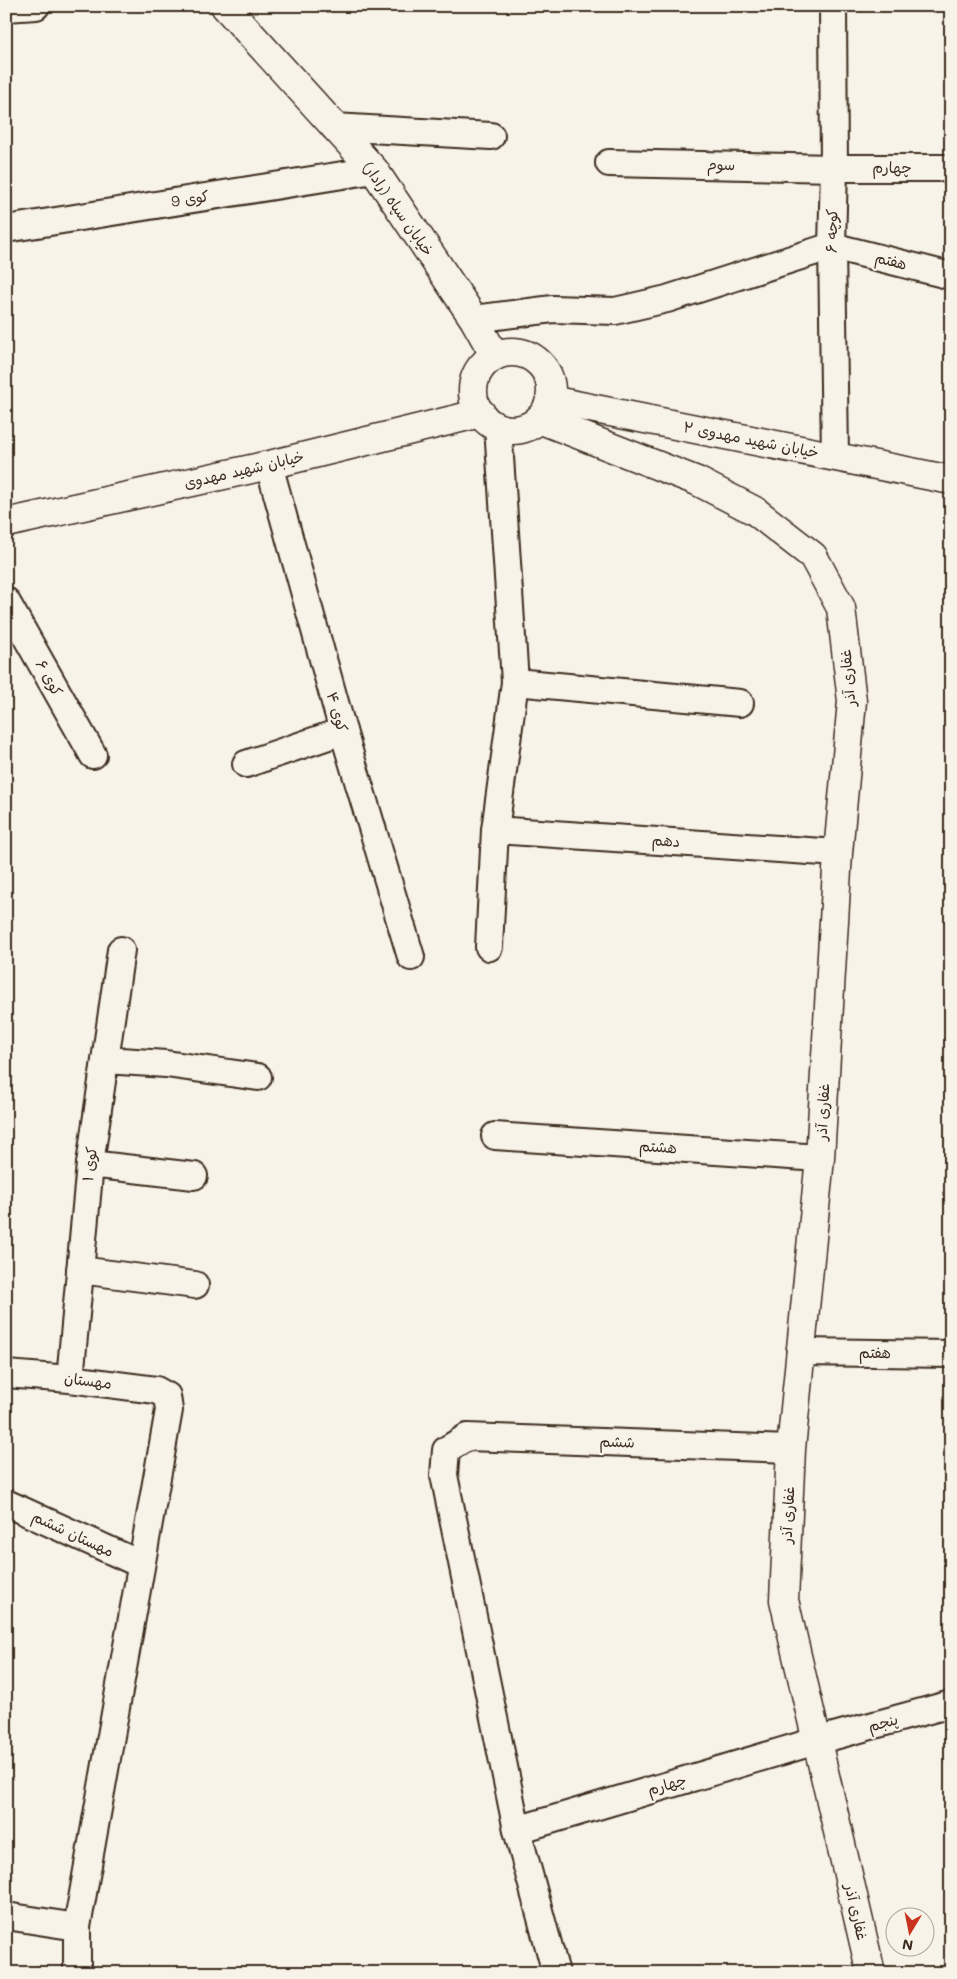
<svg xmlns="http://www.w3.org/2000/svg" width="957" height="1979" font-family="Mali,'Playpen Sans Arabic',sans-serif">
<rect width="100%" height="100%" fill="#f7f3e8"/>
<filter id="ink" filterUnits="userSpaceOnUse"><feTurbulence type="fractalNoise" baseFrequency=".02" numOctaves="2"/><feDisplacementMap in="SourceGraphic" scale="10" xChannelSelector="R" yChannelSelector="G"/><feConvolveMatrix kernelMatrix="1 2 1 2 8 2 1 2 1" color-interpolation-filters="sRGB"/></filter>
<g filter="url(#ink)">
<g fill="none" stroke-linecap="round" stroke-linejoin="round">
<!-- minor casing -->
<g stroke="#3b2a1e" stroke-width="30">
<g id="minor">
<path d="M833 6 834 168 832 246 835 456"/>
<path d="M6 8 36 6"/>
<path d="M334 127 491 136"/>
<path d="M609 163 834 168H951"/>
<path d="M6 229 374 170"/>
<path d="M474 319 553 309 615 311 667 299 832 246 951 276"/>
<path d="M269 465 343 731 411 957"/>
<path d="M6 601 93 755"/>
<path d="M515 682 740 703"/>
<path d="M246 764 343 731"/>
<path d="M495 830 838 853"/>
<path d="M489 947 495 830 515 682 498 427"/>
<path d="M105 1060 166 1064 258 1077"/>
<path d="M495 1136 820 1158"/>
<path d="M90 1164 194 1176"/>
<path d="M80 1270 195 1285"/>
<path d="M800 1352 951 1354"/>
<path d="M6 1374 70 1379 156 1390 167 1396 169 1410 77 1927V1973"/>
<path d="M70 1379 90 1164 121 950"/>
<path d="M6 1503 140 1564"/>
<path d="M517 1830 816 1741 951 1704"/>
<path d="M6 1916 77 1927"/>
<path d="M556 1973 517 1830 444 1475 446 1450 467 1437 791 1449"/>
</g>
</g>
<!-- tertiary casing -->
<g stroke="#3b2a1e" stroke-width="31">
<g id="tertiary">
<path d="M225 6 374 170 474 319 495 356"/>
<circle cx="512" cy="391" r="39"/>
<path d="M550 400 951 480"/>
<path d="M539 419 697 481 755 511 813 556 841 608 852 701 838 853 820 1158 791 1449 784 1600 871 1973"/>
<path d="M6 523 269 465 481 413"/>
</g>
</g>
<!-- minor -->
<use href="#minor" stroke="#f7f3e8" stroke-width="26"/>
<!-- tertiary -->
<use href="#tertiary" stroke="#f7f3e8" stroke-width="28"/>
</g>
</g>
<g text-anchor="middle" stroke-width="4.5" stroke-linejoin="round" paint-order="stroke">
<!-- street labels -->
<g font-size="15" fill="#3b2a1e" stroke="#f7f3e8">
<text transform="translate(721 165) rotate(1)" y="5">سوم</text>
<text x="892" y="173">چهارم</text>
<text transform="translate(190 199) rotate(-9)" y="5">کوی 9</text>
<text transform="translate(398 209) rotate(55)" y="5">خیابان سپاه (رادار)</text>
<text transform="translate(832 231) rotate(-89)" y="5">کوچه ۶</text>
<text transform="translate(891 261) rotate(14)" y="5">هفتم</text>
<text transform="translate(751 440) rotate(11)" y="5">خیابان شهید مهدوی ۲</text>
<text transform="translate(244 470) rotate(-13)" y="5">خیابان شهید مهدوی</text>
<text transform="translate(49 678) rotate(61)" y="5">کوی ۶</text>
<text transform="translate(848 678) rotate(-95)" y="5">غفاری آذر</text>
<text transform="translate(337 712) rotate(74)" y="5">کوی ۴</text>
<text transform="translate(666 841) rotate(4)" y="5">دهم</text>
<text transform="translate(823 1112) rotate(-87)" y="5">غفاری آذر</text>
<text transform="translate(658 1147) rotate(4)" y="5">هشتم</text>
<text transform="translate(90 1164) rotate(-83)" y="5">کوی ۱</text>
<text transform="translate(875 1353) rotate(1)" y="5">هفتم</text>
<text transform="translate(88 1381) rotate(7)" y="5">مهستان</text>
<text transform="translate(617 1442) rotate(2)" y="5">ششم</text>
<text transform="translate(788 1515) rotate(-87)" y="5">غفاری آذر</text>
<text transform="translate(73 1534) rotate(25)" y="5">مهستان ششم</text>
<text transform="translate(883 1723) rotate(-15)" y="5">پنجم</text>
<text transform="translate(667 1785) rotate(-16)" y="5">چهارم</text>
<text transform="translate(856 1912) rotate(77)" y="5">غفاری آذر</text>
</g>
</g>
<!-- margin -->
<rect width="957" height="1979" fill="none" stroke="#f7f3e8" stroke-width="25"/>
<rect x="12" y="12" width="932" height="1954" fill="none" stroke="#3b2a1e" stroke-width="2" filter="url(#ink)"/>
<!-- north arrow -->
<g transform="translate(910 1932) rotate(190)"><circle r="24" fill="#f7f3e8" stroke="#aca397"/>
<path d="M0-4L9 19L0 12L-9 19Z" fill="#c8321e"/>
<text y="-8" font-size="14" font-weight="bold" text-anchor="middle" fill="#3b2a1e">N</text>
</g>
</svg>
